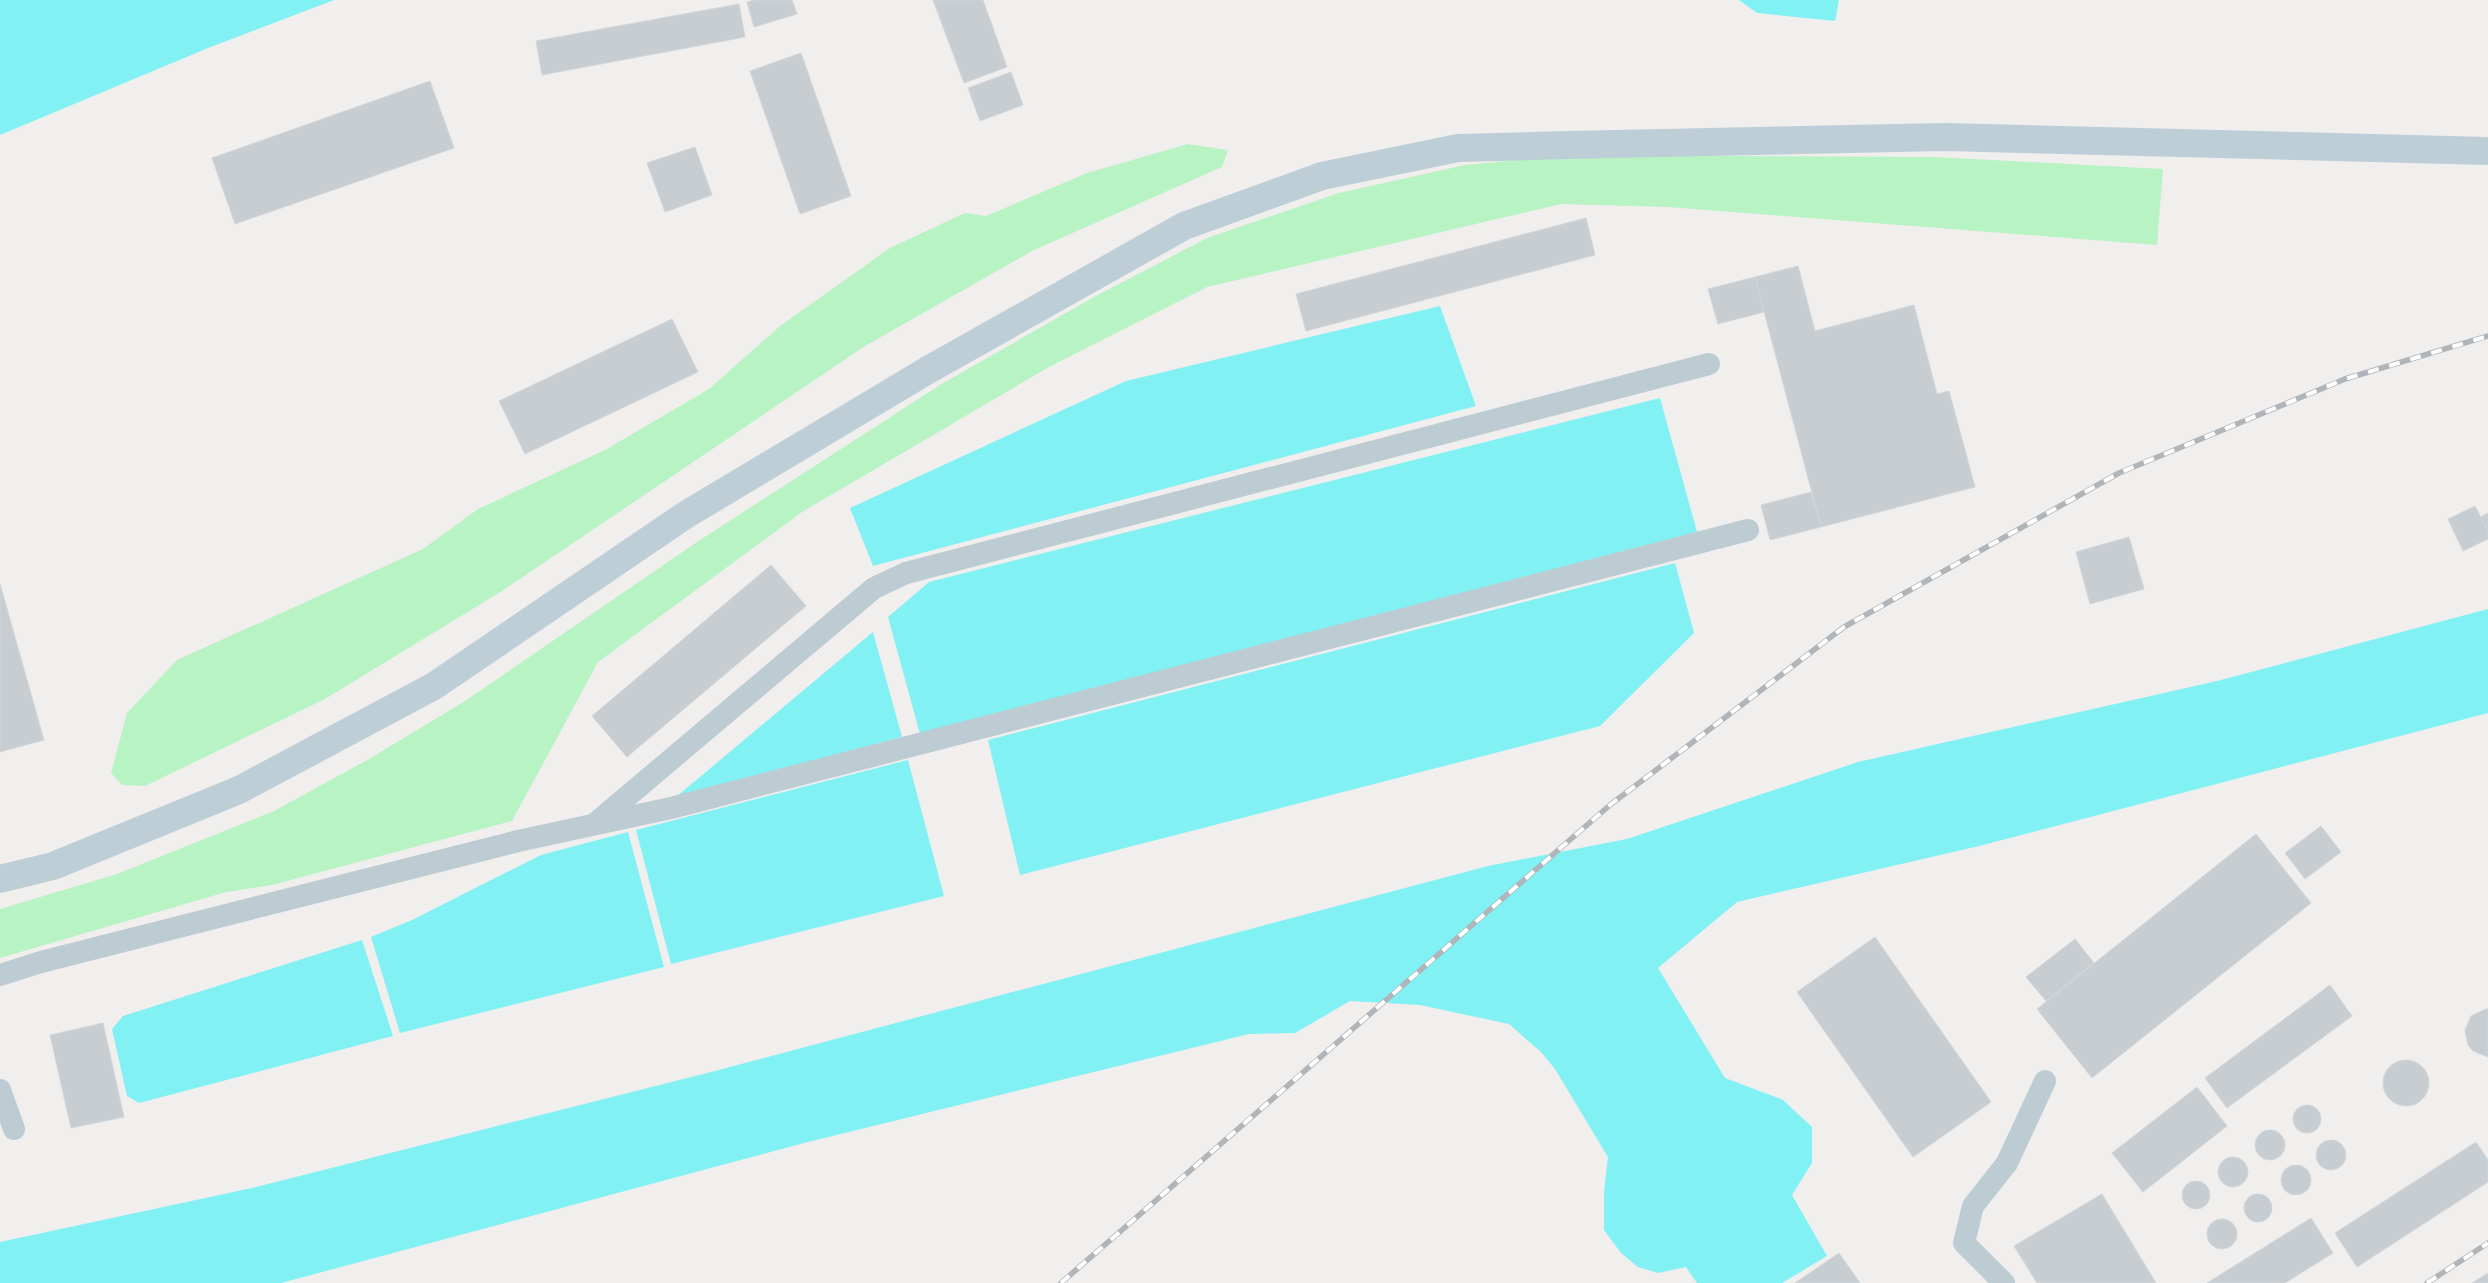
<svg xmlns="http://www.w3.org/2000/svg" width="2488" height="1283" font-family="'Varela Round',sans-serif">
<rect width="100%" height="100%" fill="#f1eeee"/>
<!-- green -->
<g fill="#b8f3c4">
<path d="M1188 144 1228 150 1222 167 1034 250 865 346 502 591 325 699 145 786 122 785 111 773 127 713 177 660 423 549 478 509 605 450 709 389 780 326 890 248 965 213 986 216 1087 173Z"/>
<path d="M1572 155 1935 157 2163 169 2157 245 1668 207 1561 204 1207 287 1049 367 802 512 598 662 512 821 272 885 226 892 0 958V909L117 874 274 811 369 759 465 701 700 540 940 385 1094 297 1207 238 1339 193 1465 165Z"/>
</g>
<!-- water -->
<g fill="#81f1f4">
<path d="M0 0H334L208 48 0 135Z"/>
<path d="M1739 0H1839L1835 21 1757 13Z"/>
<path d="M1440 306 1476 406 873 566 850 508 1126 381Z"/>
<path d="M1660 398 1697 532 920 734 888 617 929 582Z"/>
<path d="M1675 563 1694 633 1600 726 1020 875 988 740Z"/>
<path d="M2488 609V713L1979 846 1737 902 1658 968 1725 1078 1783 1100 1812 1127V1163L1792 1195 1827 1256 1782 1283H1697L1686 1267 1658 1273 1638 1267 1621 1253 1604 1230V1192L1608 1157 1555 1069 1541 1052 1509 1024 1420 1005 1350 1001 1295 1033 1249 1034 804 1143 281 1283H0V1242L252 1188 711 1072 1488 866 1627 839 1858 762 2217 681Z"/>
<path d="M873 632 902 737 676 797Z"/>
<path d="M908 760 944 896 671 964 636 830Z"/>
<path d="M628 832 664 967 400 1033 371 937 412 920 541 855Z"/>
<path d="M362 940 393 1036 139 1103 127 1096 112 1029 123 1016Z"/>
</g>
<!-- building -->
<g fill="#c7cdd1" stroke="#d1d6da">
<path d="M754 0H792L797 14 754 27 747 2Z"/>
<path d="M933 0H983L1007 67 964 83Z"/>
<path d="M739 4 745 37 542 75 536 41Z"/>
<path d="M801 53 851 196 800 214 750 71Z"/>
<path d="M1011 72 1023 105 980 121 968 88Z"/>
<path d="M430 81 454 148 235 224 212 158Z"/>
<path d="M695 147 712 195 665 212 647 163Z"/>
<path d="M1586 218 1595 255 1306 331 1296 294Z"/>
<path d="M1798 266 1815 331 1914 305 1937 394 1949 391 1975 487 1821 527 1755 277Z"/>
<path d="M1755 277 1764 312 1718 324 1708 289Z"/>
<path d="M672 319 698 372 525 454 499 401Z"/>
<path d="M1811 492 1821 527 1770 540 1761 505Z"/>
<path d="M2475 506 2488 531V539L2463 551 2448 519Z"/>
<path d="M2488 513V531L2481 517Z"/>
<path d="M2129 537 2144 589 2090 604 2076 552Z"/>
<path d="M771 565 806 606 627 757 592 716Z"/>
<path d="M0 584 44 740 0 752Z"/>
<path d="M2321 826 2341 852 2305 879 2285 853Z"/>
<path d="M2256 834 2311 903 2092 1078 2037 1009Z"/>
<path d="M1875 937 1991 1102 1913 1157 1797 992Z"/>
<path d="M2075 939 2094 963 2046 1001 2026 977Z"/>
<path d="M2330 985 2352 1016 2227 1108 2205 1078Z"/>
<path d="M2486 1009H2488V1057L2473 1051 2468 1045 2465 1030 2471 1016Z"/>
<path d="M103 1023 124 1117 71 1128 50 1035Z"/>
<circle cx="2406" cy="1083" r="23"/>
<path d="M2197 1087 2227 1126 2143 1192 2112 1153Z"/>
<circle cx="2307" cy="1119" r="14"/>
<circle cx="2270" cy="1145" r="15"/>
<circle cx="2331" cy="1155" r="15"/>
<path d="M2476 1142 2488 1160V1182L2357 1267 2335 1233Z"/>
<circle cx="2233" cy="1172" r="15"/>
<circle cx="2296" cy="1180" r="15"/>
<circle cx="2196" cy="1195" r="14"/>
<circle cx="2258" cy="1208" r="14"/>
<path d="M2102 1194 2156 1283H2037L2014 1246Z"/>
<path d="M2311 1218 2333 1253 2285 1283H2207Z"/>
<circle cx="2222" cy="1234" r="15"/>
<path d="M1839 1253 1860 1283H1795Z"/>
<path d="M2488 1273V1283H2472Z"/>
</g>
<g fill="none" stroke-linecap="round" stroke-linejoin="round">
<!-- service -->
<g stroke="#bdccd2" stroke-width="22">
<path d="M597 822 874 588 906 573 1709 364"/>
<path d="M0 975 41 962 518 841 671 808 1748 530"/>
<path d="M0 1090 14 1129"/>
<path d="M2004 1283 1964 1243 1973 1206 2007 1163 2045 1081"/>
</g>
<!-- secondary -->
<path stroke="#bdced7" stroke-width="28" d="M0 879 53 866 239 790 434 686 687 514 928 370 1184 226 1322 176 1458 148 1568 145 1945 137 2488 151"/>
<!-- rail casing -->
<g stroke="#b0b5b9" stroke-width="5.5">
<g id="rail">
<path d="M1061 1283 1610 805 1844 627 2119 473 2345 379 2488 336"/>
<path d="M2427 1283 2488 1243"/>
</g>
</g>
<!-- rail -->
<use href="#rail" stroke="#fff" stroke-width="4" stroke-dasharray="11" stroke-linecap="butt"/>
</g>
</svg>
